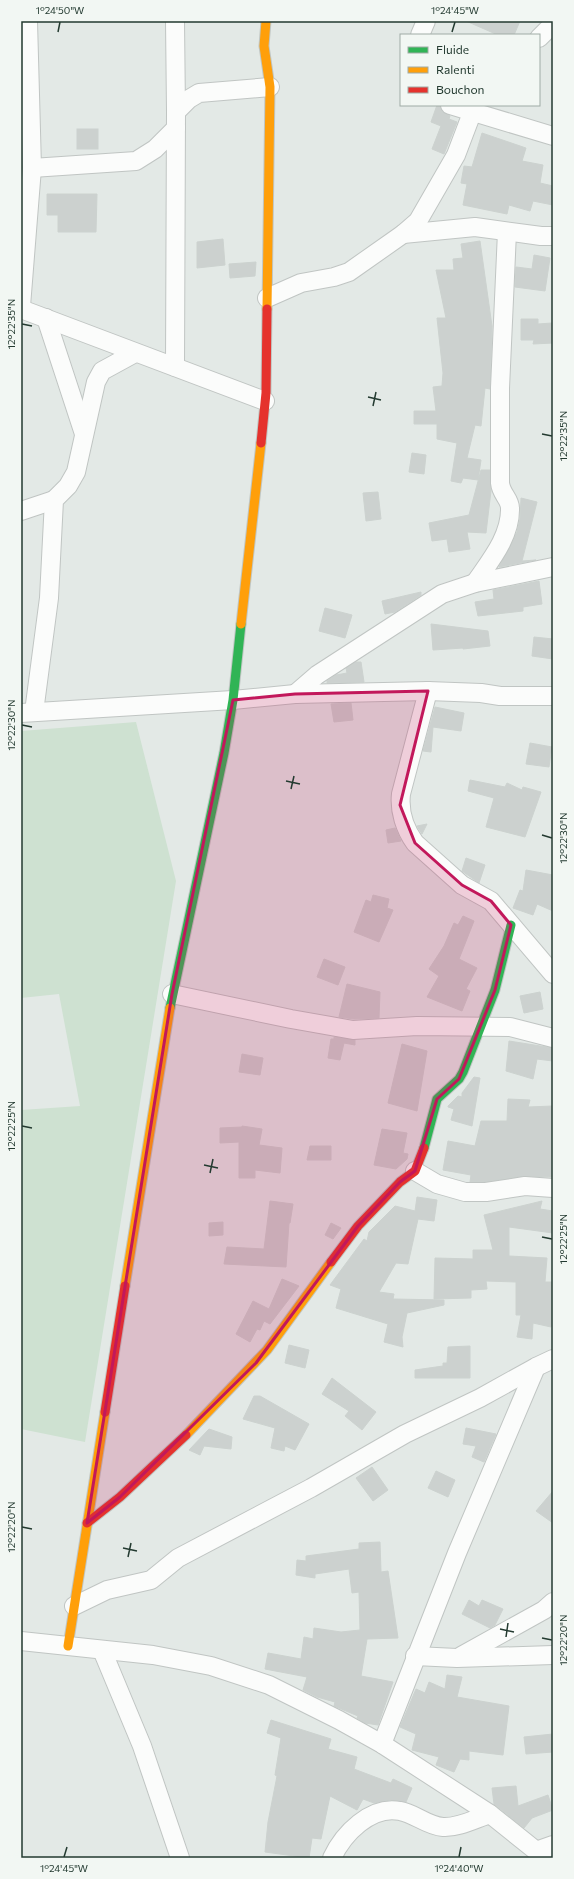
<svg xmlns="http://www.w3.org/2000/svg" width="574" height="1879" font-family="Commissioner,sans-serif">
<rect width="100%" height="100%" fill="#e3e9e6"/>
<!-- green -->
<path fill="#cee1d1" d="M136 722 176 881 85 1442 21 1429V1110L80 1106 59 994 21 998V731Z"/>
<!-- building -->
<g fill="#ccd1cf" stroke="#ccd2cf">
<path d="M466 21H520L514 35H498Z"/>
<path d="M437 105H440L443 112 450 116 449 119 457 122 444 154 432 149 441 126 431 122Z"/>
<rect x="77" y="129" width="21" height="20"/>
<path d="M482 133 526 148 522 161 543 165 540 183 553 186V205L533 201 530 211 509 205 507 214 463 205 467 184 461 183 464 166 472 167Z"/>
<path d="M47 194H97L96 232H58V215H47Z"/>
<path d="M223 239 225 265 197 268V242Z"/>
<path d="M480 241 492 326 490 389 485 388 481 426 475 425 467 458 481 460 478 480 463 478 461 483 451 481 457 443 437 439V424H414V411H436L433 387 442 386 443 373 437 318H446L436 270H454L453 259 463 258 461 244Z"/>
<path d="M534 255 550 258 545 291 515 287 516 267 532 269Z"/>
<path d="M256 262 255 276 230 278 229 264Z"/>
<path d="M521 319H538V324L552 323 553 343 533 344 534 340H521Z"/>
<path d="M412 453 426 455 424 474 409 472Z"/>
<path d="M481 470H490L491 491 486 533 467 532 470 549 449 552 447 539 432 541 429 523 469 515Z"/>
<path d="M378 492 381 519 366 521 363 493Z"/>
<path d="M521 498 537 502 522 561 536 560 499 567 517 532 520 519Z"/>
<path d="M539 581 542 604 523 607V611L478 616 475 602 494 599 493 590Z"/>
<path d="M421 592V595L395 612 385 614 382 601Z"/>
<path d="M325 608 352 615 345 638 319 631Z"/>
<path d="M431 624 488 631 490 646 463 649V648L433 650Z"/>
<path d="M534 637 553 639V659L532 656Z"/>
<path d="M356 662H361L364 682 327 683V681L336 675 347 673 346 668Z"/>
<path d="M351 703 353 720 334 722 331 704Z"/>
<path d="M435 707 464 713 461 731 433 727 431 752 423 751Z"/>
<path d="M530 743 552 747 549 767 526 764Z"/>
<path d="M470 780 505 787 507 783 522 790 523 787 541 792 525 837 486 827 494 798 468 791Z"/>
<path d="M427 824 422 834 417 826Z"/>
<path d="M395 828 401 841 388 843 386 830Z"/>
<path d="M466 858 485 865 479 883 462 871Z"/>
<path d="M526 870 553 875V911L537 904 533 915 513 908 520 890 523 891Z"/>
<path d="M373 895 389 899 387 908 393 910 379 942 354 932 366 900 371 902Z"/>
<path d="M463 916 474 921 459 959 477 968 466 989 470 991 462 1011 427 997 439 976 429 969 444 946 454 923 458 925Z"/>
<path d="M324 959 345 967 338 985 317 977Z"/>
<path d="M347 984 380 992 379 1018 354 1019 339 1017Z"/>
<path d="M540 992 543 1009 524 1013 520 996Z"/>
<path d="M334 1037 355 1040V1045L344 1043 340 1060 328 1058 331 1039H334Z"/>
<path d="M509 1041 553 1048V1061L537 1059 533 1079 506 1071Z"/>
<path d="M402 1044 427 1051 417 1111 388 1103Z"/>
<path d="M242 1054 263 1058 260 1075 239 1072Z"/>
<path d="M474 1077 480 1078 472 1126 451 1120 454 1109 448 1107V1106L458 1096 462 1097V1093Z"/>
<path d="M508 1099 530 1100 528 1107 553 1106V1177L524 1176 485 1182H470L471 1175 443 1170 448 1141 475 1146 481 1121H507Z"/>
<path d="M242 1126 262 1129 259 1145 282 1148 280 1173 255 1170V1178H239V1142L220 1143V1128L242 1127Z"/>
<path d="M382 1129 407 1133 403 1153 408 1154 407 1159 396 1169 374 1165Z"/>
<path d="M310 1146H331V1160H307Z"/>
<path d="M417 1197 437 1200 434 1221 418 1219 408 1264 396 1263 379 1292 394 1294 393 1299 444 1300V1305L407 1313 402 1337 403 1347 384 1342 388 1324 336 1308 341 1289 330 1285 364 1239 367 1241 369 1232 395 1206 415 1211Z"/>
<path d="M270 1201 293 1204 290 1223H289L286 1267 224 1264 227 1247 264 1249Z"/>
<path d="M542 1201 540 1209 553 1211V1233L509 1227V1256L547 1258 545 1282H553V1317L551 1327 533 1323 532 1339 517 1337 521 1315H516V1282L486 1281 487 1289 471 1290V1298L434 1299 435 1258 473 1259V1250H493L484 1215Z"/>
<path d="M223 1222V1235L209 1236V1223Z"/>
<path d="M331 1223 341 1228 333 1239 325 1235Z"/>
<path d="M282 1279 299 1286 270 1324 264 1321 260 1330 257 1329 250 1342 236 1334 253 1301 269 1309Z"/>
<path d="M289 1345 309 1350 305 1368 285 1363Z"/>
<path d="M470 1346V1378H415V1370L443 1366V1363H447L448 1347Z"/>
<path d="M332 1378 376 1412 362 1430 345 1416 349 1411 322 1394Z"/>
<path d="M254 1396H260L309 1424 295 1450 285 1446 284 1451 271 1448 275 1428 243 1419Z"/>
<path d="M466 1428 496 1434 484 1462 472 1457 476 1446 463 1444Z"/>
<path d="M209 1429 232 1437 231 1449 204 1446 200 1455 189 1450Z"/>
<path d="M372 1467 388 1490 373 1501 356 1478Z"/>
<path d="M436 1471 455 1480 448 1497 428 1488Z"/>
<path d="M553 1491V1523L536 1511Z"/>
<path d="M380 1542 381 1572 388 1571 398 1638 367 1639 361 1676 393 1682 378 1725 365 1723 357 1718 358 1716 334 1706 335 1702 317 1697 303 1690 307 1677 265 1669 268 1653 301 1659 304 1637 313 1639 314 1628 341 1632 360 1630 359 1592 352 1593 349 1569 315 1574V1578L296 1575 297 1560 306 1561V1556L359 1549V1543Z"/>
<path d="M469 1600 479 1606 482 1600 503 1609 495 1625 490 1628 462 1614Z"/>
<path d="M447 1675 462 1677 457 1697 509 1706 503 1755 469 1751V1760L460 1759 454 1772 436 1765 439 1757 412 1750 416 1734 400 1727 416 1689 425 1693 429 1682 445 1689Z"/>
<path d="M271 1720 331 1739 328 1749 357 1757 354 1769 391 1783 393 1779 412 1788 406 1802 390 1800 374 1803 363 1799 357 1810 330 1796 321 1839 312 1838 309 1858 265 1852 268 1822 277 1776 275 1775 281 1738 267 1733Z"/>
<path d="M553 1734V1752L526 1754 524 1737Z"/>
<path d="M516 1786 518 1806 548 1795 553 1810 532 1818 524 1828 494 1804 492 1788Z"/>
</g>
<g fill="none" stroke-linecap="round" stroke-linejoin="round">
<!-- street casing -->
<g stroke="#c0c5c3" stroke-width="20">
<g id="street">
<path d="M175 21 176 112 175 367"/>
<path d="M420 35 426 21"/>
<path d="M539 38 553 24"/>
<path d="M450 105 553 136"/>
<path d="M176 112 189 99 199 93 270 87"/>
<path d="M32 168 136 161 155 149 176 128"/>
<path d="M403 234 475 227 541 236H553"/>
<path d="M267 298 301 283 334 277 349 272 403 234 418 221 456 155 475 105"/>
<path d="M21 306 32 168 28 21"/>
<path d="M21 309 265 401"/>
<path d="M46 318 84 434"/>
<path d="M21 511 54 500"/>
<path d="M475 583C490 561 511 536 510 508 510 499 501 494 500 483V388L507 232"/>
<path d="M428 691 401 794C399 811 405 829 415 843L462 885 491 901 553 974"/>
<path d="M295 694 317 675 442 594 475 583 553 567"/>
<path d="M34 712 49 598 54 500 68 486 76 472 96 382 102 371 135 353"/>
<path d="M21 713 233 700 295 694 428 691 481 693 500 696H553"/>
<path d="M172 994 291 1019 353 1030 417 1026 510 1027 553 1038"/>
<path d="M415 1171 437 1184 465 1192H486L525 1186 553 1188"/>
<path d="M74 1606 107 1590 151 1580 178 1558 311 1488 405 1434 480 1398 536 1367 553 1359"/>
<path d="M21 1641 153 1655 211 1666 269 1685 339 1720 382 1744 490 1814 545 1858"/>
<path d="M102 1650 142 1746 180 1858"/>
<path d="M415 1656 457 1658 553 1655"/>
<path d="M461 1656 544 1610 553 1602"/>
<path d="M382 1744 457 1553 536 1367"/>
<path d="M536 1851 553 1845"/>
<path d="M332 1858C343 1834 371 1805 400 1811 414 1813 427 1826 443 1827 458 1828 475 1819 490 1814"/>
</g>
</g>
<!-- fast casing -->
<g stroke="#c0c6c3" stroke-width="11">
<g id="fast">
<path d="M170 1008 224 753 233 700 241 624"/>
<path d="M424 1148 437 1099 459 1079 463 1072 495 990 511 925"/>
</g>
</g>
<!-- slow casing -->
<g stroke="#c0c6c3" stroke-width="11">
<g id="slow">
<path d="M266 21 264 46 270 87 267 309"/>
<path d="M241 624 261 443"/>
<path d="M125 1286 170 1008"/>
<path d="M186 1435 267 1350 331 1262"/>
<path d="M68 1646 105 1412"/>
</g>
</g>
<!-- jam casing -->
<g stroke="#c0c6c3" stroke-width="11">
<g id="jam">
<path d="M261 443 266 393 267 309"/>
<path d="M331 1262 358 1226 400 1182 415 1171 424 1148"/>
<path d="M105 1412 125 1286"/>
<path d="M87 1523 120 1497 186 1435"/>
</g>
</g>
<!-- street -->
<use href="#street" stroke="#fbfcfb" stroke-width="18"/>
<!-- fast -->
<use href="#fast" stroke="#30b455" stroke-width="9"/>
<!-- slow -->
<use href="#slow" stroke="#ff9f0a" stroke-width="9"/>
<!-- jam -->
<use href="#jam" stroke="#e5322d" stroke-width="9"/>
</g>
<!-- marked area -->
<path fill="#c2185b" fill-opacity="0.2" stroke="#c2185b" stroke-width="3" stroke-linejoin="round" d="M428 691 400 805 415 843 462 885 491 901 511 925 495 990 459 1079 437 1099 415 1171 400 1182 358 1226 256 1363 120 1497 87 1523 172 994 233 700 295 694Z"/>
<!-- ticks -->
<path fill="none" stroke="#233a30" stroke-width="1.5" d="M58 32 60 22M452 32 455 22M22 324 32 326M368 397 381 400M373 406 376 392M542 434 552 436M22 725 32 727M286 781 300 784M291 789 294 776M542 835 552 838M22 1126 32 1128M204 1165 218 1168M210 1173 213 1159M542 1237 552 1239M22 1527 32 1529M123 1548 137 1551M128 1557 131 1543M500 1629 514 1632M506 1637 508 1623M542 1638 552 1640M64 1857 67 1847M459 1857 461 1847"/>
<!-- border -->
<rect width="574" height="1879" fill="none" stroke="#f2f7f3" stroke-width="44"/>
<!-- legend -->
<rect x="400" y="34" width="140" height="72" fill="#f2f7f3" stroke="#9faba5"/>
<rect x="408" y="47" width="20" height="6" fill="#30b455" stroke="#9faba5"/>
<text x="436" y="54" font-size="12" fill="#233a30">Fluide</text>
<rect x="408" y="67" width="20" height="6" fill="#ff9f0a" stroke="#9faba5"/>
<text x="436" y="74" font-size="12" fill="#233a30">Ralenti</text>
<rect x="408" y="87" width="20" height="6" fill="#e5322d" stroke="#9faba5"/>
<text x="436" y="94" font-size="12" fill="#233a30">Bouchon</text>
<rect x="22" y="22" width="530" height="1835" fill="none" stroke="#233a30" stroke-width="1.5"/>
<g font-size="10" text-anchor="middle" fill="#233a30">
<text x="60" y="14">1°24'50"W</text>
<text x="455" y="14">1°24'45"W</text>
<text transform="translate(11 324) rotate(-90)" y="4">12°22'35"N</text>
<text transform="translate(563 436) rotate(-90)" y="4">12°22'35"N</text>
<text transform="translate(11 725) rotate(-90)" y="4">12°22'30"N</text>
<text transform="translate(563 838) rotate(-90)" y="4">12°22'30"N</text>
<text transform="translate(11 1126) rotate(-90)" y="4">12°22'25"N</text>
<text transform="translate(563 1239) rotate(-90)" y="4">12°22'25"N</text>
<text transform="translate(11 1527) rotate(-90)" y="4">12°22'20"N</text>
<text transform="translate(563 1640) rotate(-90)" y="4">12°22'20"N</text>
<text x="64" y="1872">1°24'45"W</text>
<text x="459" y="1872">1°24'40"W</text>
</g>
</svg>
